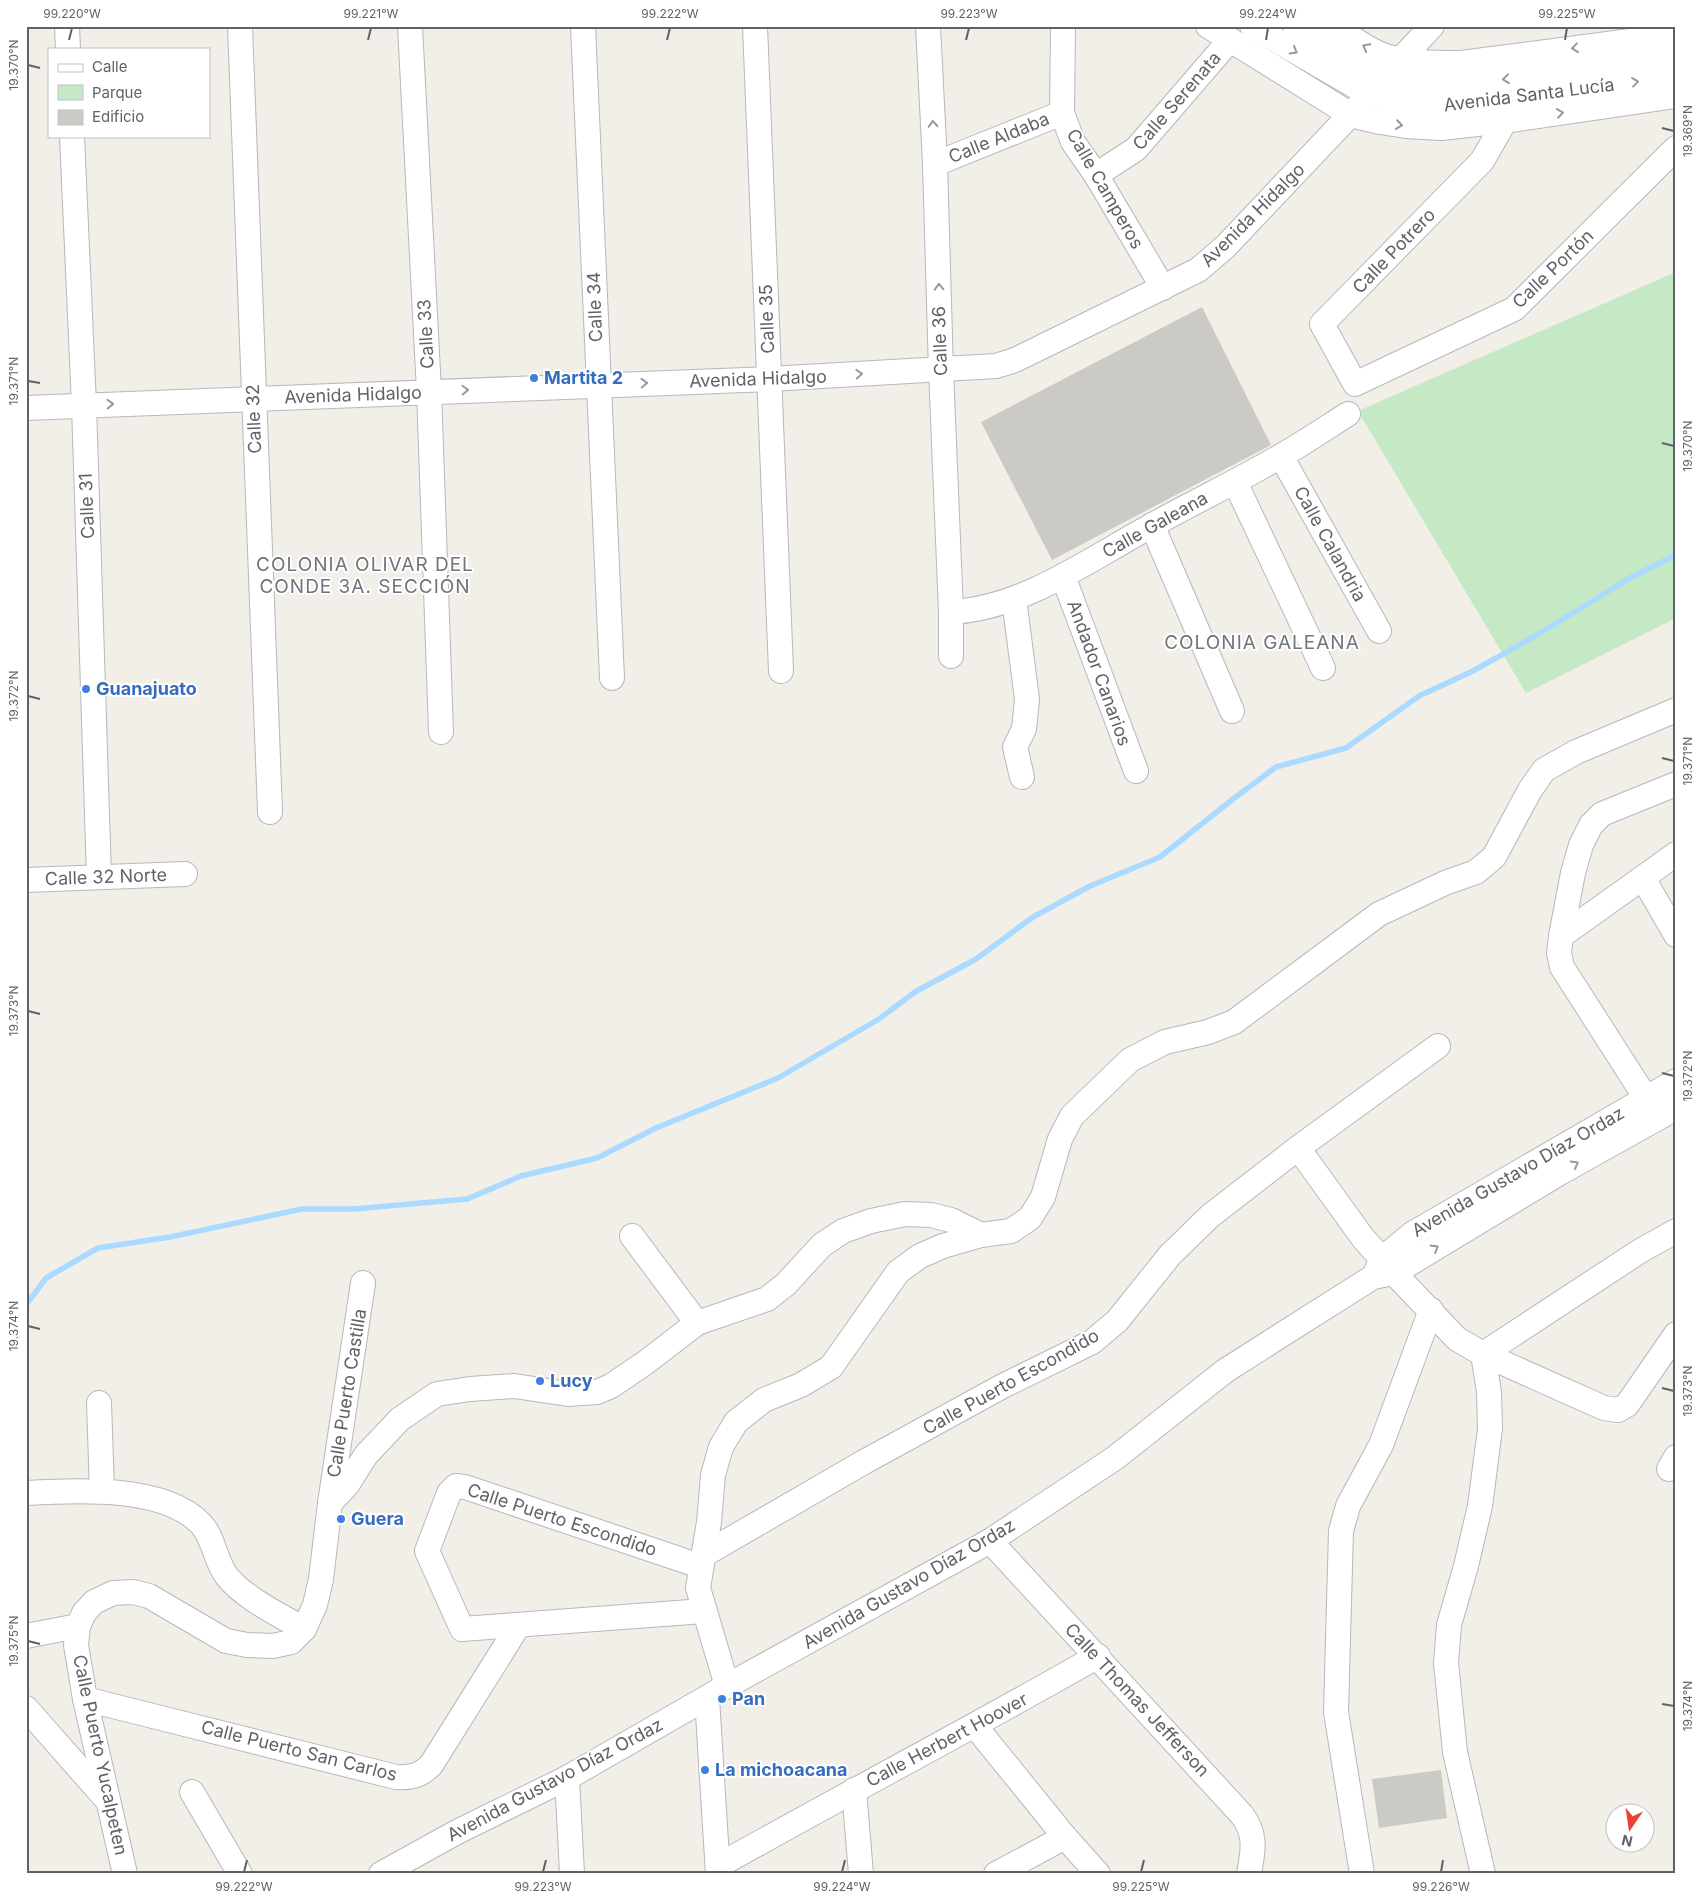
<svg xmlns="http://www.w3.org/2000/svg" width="1702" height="1900" font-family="Inter,sans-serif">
<rect width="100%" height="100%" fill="#f1efe8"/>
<!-- green -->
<path fill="#c5e8c5" d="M1676 272V618L1526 693 1358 411Z"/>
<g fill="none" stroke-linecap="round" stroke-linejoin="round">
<!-- stream -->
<path stroke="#aadaff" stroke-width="5.5" d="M26 1305 46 1278 98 1248 170 1237 302 1209H354L467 1199 521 1176 597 1158 656 1128 778 1078 879 1019 915 992 976 959 1033 917 1090 886 1160 857 1233 799 1276 767 1346 748 1419 696 1473 671 1542 632 1628 579 1676 555"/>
</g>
<!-- building -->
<g fill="#cccac5">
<path d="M1202 307 1271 445 1052 560 981 422Z"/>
<path d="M1441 1770 1447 1818 1379 1828 1372 1779Z"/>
</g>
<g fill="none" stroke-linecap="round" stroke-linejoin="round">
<!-- minor casing -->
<g stroke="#b5b8bc" stroke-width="26">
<g id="minor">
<path d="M67 26 68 49"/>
<path d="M240 26 270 812"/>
<path d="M410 26 429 391 441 732"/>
<path d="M583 26 612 678"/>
<path d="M755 26 781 671"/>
<path d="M928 26 935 164 941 371 951 612V656"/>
<path d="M1063 26 1062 113 1073 142 1096 175 1163 288"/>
<path d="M1208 26 1351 115 1380 122 1406 126 1441 128 1505 121 1676 96"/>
<path d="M1252 26 1370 95 1402 103 1434 106 1462 104 1676 76"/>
<path d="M1295 26 1363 68 1410 84 1441 85 1508 79 1676 56"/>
<path d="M1334 26C1349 36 1364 47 1380 54 1402 63 1437 63 1461 63L1676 35"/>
<path d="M1402 58 1432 26"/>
<path d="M1505 121 1482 161 1322 324 1355 384 1514 309 1676 148"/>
<path d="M72 136 84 405 99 877"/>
<path d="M935 164 1062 113"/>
<path d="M1096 175 1136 149 1230 40"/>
<path d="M26 408 770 379 996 366 1015 360 1198 270 1225 247 1386 77"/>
<path d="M1281 456 1379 631"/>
<path d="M1235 482 1323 668"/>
<path d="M1152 525 1232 711"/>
<path d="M1063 576 1136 771"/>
<path d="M1014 599 1027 699 1024 729 1015 747 1022 777"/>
<path d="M951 612C1022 609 1090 559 1151 526 1194 502 1238 481 1281 456 1304 443 1326 428 1348 414"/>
<path d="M1643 878 1676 935"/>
<path d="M26 880 185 874"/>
<path d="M1561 936 1676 854"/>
<path d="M1658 1117 1562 967 1559 953 1561 936 1573 873 1581 845 1591 825 1602 814 1676 784"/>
<path d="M1298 1148 1363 1238 1394 1273 1457 1339 1483 1354 1604 1408 1618 1410 1627 1405 1676 1334"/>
<path d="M632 1236 697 1323"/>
<path d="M1376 1272 1382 1259 1412 1234 1676 1081"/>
<path d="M1483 1354 1489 1392 1490 1429 1480 1506 1466 1566 1449 1625 1446 1663 1455 1752 1483 1874"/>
<path d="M1483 1354 1640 1251 1676 1231"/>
<path d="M99 1403 102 1491"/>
<path d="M1669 1469 1676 1457"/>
<path d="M26 1493C75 1490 164 1485 201 1524 214 1538 215 1560 226 1575 242 1597 281 1616 304 1629"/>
<path d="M330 1503 347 1485 366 1455 400 1419 437 1394 470 1389 514 1386 568 1394 597 1392 611 1386 645 1363 697 1323 767 1299 786 1284 822 1245 843 1231 871 1221 905 1214 931 1215 951 1220 981 1235"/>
<path d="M990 1541 1242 1815C1257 1835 1253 1851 1249 1874"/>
<path d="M705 1554 864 1462 1001 1387 1092 1342 1117 1321 1170 1255 1210 1216 1298 1148 1438 1046"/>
<path d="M700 1566 465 1487 456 1486 449 1493 427 1551 462 1629 704 1611"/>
<path d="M26 1636 78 1626"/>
<path d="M727 1686 698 1588 709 1522 713 1475 721 1447 736 1422 764 1400 801 1385 831 1367 898 1272 920 1256 943 1246 981 1235 1011 1231 1030 1218 1043 1197 1060 1139 1072 1116 1130 1060 1165 1042 1208 1032 1234 1022 1379 914 1445 883 1476 872 1494 857 1530 790 1544 770 1576 752 1676 710"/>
<path d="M707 1698 718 1874"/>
<path d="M85 1699 396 1777C411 1778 420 1776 431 1765L518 1626"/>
<path d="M26 1708 107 1800"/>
<path d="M975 1726 1065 1837 1098 1874"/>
<path d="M567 1778 572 1874"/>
<path d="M854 1790 861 1874"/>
<path d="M192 1792 240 1874"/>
<path d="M718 1866C844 1795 972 1728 1098 1656"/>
<path d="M125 1874 85 1699 76 1645 78 1626 84 1613 94 1602 113 1593 133 1592 149 1596 226 1641 247 1645 273 1646 291 1642 304 1629 315 1605 321 1579 330 1503 363 1283"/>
<path d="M381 1874 457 1832 567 1778 727 1686 990 1541 1115 1458 1225 1371 1275 1339 1373 1277 1394 1273 1558 1174 1676 1108"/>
<path d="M996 1874 1065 1837"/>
<path d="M1362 1874 1336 1712 1341 1531 1348 1506 1381 1445 1431 1310"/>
</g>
</g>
<!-- minor -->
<use href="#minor" stroke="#fff" stroke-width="24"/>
</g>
<!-- one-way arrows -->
<defs><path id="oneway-chevron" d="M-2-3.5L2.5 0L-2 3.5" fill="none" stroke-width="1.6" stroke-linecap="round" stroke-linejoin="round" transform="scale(1.25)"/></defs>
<g stroke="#979a9d">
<use href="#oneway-chevron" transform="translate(1366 47) rotate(-152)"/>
<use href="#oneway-chevron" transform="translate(1575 48) rotate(173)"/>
<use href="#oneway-chevron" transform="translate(1294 51) rotate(30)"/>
<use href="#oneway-chevron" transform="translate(1506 79) rotate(174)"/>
<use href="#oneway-chevron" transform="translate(1635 82) rotate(-7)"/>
<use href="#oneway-chevron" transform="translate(1560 113) rotate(-8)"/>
<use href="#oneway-chevron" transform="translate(933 124) rotate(-93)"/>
<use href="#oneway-chevron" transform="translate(1399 125) rotate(8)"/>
<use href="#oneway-chevron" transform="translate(939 287) rotate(-92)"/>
<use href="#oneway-chevron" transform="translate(859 374) rotate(-3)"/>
<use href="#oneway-chevron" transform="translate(644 383) rotate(-2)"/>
<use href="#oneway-chevron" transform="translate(465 390) rotate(-2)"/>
<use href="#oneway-chevron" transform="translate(110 404) rotate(-2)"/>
<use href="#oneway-chevron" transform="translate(1575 1164) rotate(-30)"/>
<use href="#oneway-chevron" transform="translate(1435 1248) rotate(-31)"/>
</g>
<!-- ticks -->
<path fill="none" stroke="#5f6368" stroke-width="2" d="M69 40 72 28M368 40 371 28M667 40 670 28M966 40 969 28M1266 40 1268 28M1565 40 1567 28M28 65 40 68M1662 128 1674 131M28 381 40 383M1662 443 1674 446M28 696 40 699M1662 758 1674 761M28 1011 40 1014M1662 1073 1674 1076M28 1326 40 1329M1662 1388 1674 1391M28 1641 40 1644M1662 1704 1674 1706M244 1872 247 1860M543 1872 546 1860M842 1872 845 1860M1141 1872 1144 1860M1441 1872 1443 1860"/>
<!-- markers -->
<g fill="#3f7fe0" stroke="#fff" stroke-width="2">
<circle cx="534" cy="378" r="5"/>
<circle cx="86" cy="689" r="5"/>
<circle cx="540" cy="1381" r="5"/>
<circle cx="341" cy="1519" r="5"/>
<circle cx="722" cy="1699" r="5"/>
<circle cx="705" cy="1770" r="5"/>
</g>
<g text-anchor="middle" stroke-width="4" stroke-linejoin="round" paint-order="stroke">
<!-- street labels -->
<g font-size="18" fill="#5f6368" stroke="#fff">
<text transform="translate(1529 95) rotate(-7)" y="6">Avenida Santa Lucía</text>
<text transform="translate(1177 101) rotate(-49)" y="6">Calle Serenata</text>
<text transform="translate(999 138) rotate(-22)" y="6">Calle Aldaba</text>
<text transform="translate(1105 189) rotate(60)" y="6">Calle Camperos</text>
<text transform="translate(1253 215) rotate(-45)" y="6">Avenida Hidalgo</text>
<text transform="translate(1394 251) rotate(-46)" y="6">Calle Potrero</text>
<text transform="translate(1553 269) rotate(-44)" y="6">Calle Portón</text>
<text transform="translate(595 307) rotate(-92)" y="6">Calle 34</text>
<text transform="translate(767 319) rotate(-92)" y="6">Calle 35</text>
<text transform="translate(426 334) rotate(-93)" y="6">Calle 33</text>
<text transform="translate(940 341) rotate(-92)" y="6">Calle 36</text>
<text transform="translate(758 379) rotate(-2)" y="6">Avenida Hidalgo</text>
<text transform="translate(353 395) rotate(-2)" y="6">Avenida Hidalgo</text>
<text transform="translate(254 419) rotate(-92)" y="6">Calle 32</text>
<text transform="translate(87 506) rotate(-92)" y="6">Calle 31</text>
<text transform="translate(1155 525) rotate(-29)" y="6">Calle Galeana</text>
<text transform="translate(1330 544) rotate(61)" y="6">Calle Calandria</text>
<text transform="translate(1099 673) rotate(70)" y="6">Andador Canarios</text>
<text transform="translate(106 877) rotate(-2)" y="6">Calle 32 Norte</text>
<text transform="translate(1518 1172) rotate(-30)" y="6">Avenida Gustavo Díaz Ordaz</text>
<text transform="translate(1011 1382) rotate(-29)" y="6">Calle Puerto Escondido</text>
<text transform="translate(347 1393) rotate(-81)" y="6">Calle Puerto Castilla</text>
<text transform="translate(562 1520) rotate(18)" y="6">Calle Puerto Escondido</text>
<text transform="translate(909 1584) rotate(-30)" y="6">Avenida Gustavo Díaz Ordaz</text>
<text transform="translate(1137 1700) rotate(47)" y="6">Calle Thomas Jefferson</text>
<text transform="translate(947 1740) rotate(-28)" y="6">Calle Herbert Hoover</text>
<text transform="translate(299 1751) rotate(14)" y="6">Calle Puerto San Carlos</text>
<text transform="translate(100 1755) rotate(78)" y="6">Calle Puerto Yucalpeten</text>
<text transform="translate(555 1780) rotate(-28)" y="6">Avenida Gustavo Díaz Ordaz</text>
</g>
<!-- shop labels -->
<g font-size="18" font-weight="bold" fill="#366cbe" stroke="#fff" text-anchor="start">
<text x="544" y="384">Martita 2</text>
<text x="96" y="695">Guanajuato</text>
<text x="550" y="1387">Lucy</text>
<text x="351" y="1525">Guera</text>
<text x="732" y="1705">Pan</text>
<text x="715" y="1776">La michoacana</text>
</g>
<!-- neighbourhood labels -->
<g font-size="19" letter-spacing="1" fill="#70757a" stroke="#fff">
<text x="365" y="571">COLONIA OLIVAR DEL<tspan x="365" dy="22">CONDE 3A. SECCIÓN</tspan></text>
<text x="1262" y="649">COLONIA GALEANA</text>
</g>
</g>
<!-- border -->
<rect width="1702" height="1900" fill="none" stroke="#ffffff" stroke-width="55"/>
<!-- legend -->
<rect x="48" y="48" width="162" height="90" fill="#ffffff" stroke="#bfc1c3"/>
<rect x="58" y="64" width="25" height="8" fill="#ffffff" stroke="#bfc1c3"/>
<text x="92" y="72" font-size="15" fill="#5f6368">Calle</text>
<rect x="58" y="85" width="25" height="15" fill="#c5e8c5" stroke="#bfc1c3"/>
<text x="92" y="98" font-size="15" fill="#5f6368">Parque</text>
<rect x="58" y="110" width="25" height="15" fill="#cccac5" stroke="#bfc1c3"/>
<text x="92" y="122" font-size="15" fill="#5f6368">Edificio</text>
<!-- north arrow -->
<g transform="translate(1630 1828) rotate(193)"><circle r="24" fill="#ffffff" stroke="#bfc1c3"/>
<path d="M0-4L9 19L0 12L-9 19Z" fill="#ea4335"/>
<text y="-8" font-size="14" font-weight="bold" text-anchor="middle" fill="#5f6368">N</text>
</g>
<rect x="28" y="28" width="1646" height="1844" fill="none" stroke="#5f6368" stroke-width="2"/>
<g font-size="12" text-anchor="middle" fill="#5f6368">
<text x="72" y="18">99.220°W</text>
<text x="371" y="18">99.221°W</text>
<text x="670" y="18">99.222°W</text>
<text x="969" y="18">99.223°W</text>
<text x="1268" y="18">99.224°W</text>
<text x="1567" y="18">99.225°W</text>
<text transform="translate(14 65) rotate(-90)" y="4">19.370°N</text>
<text transform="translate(1688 131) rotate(-90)" y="4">19.369°N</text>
<text transform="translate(14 381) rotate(-90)" y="4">19.371°N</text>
<text transform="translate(1688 446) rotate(-90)" y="4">19.370°N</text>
<text transform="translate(14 696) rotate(-90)" y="4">19.372°N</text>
<text transform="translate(1688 761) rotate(-90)" y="4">19.371°N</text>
<text transform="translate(14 1011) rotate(-90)" y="4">19.373°N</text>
<text transform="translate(1688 1076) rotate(-90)" y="4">19.372°N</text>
<text transform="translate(14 1326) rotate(-90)" y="4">19.374°N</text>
<text transform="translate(1688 1391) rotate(-90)" y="4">19.373°N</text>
<text transform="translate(14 1641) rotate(-90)" y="4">19.375°N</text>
<text transform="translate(1688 1706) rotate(-90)" y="4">19.374°N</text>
<text x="244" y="1891">99.222°W</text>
<text x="543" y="1891">99.223°W</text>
<text x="842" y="1891">99.224°W</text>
<text x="1141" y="1891">99.225°W</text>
<text x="1441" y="1891">99.226°W</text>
</g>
</svg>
